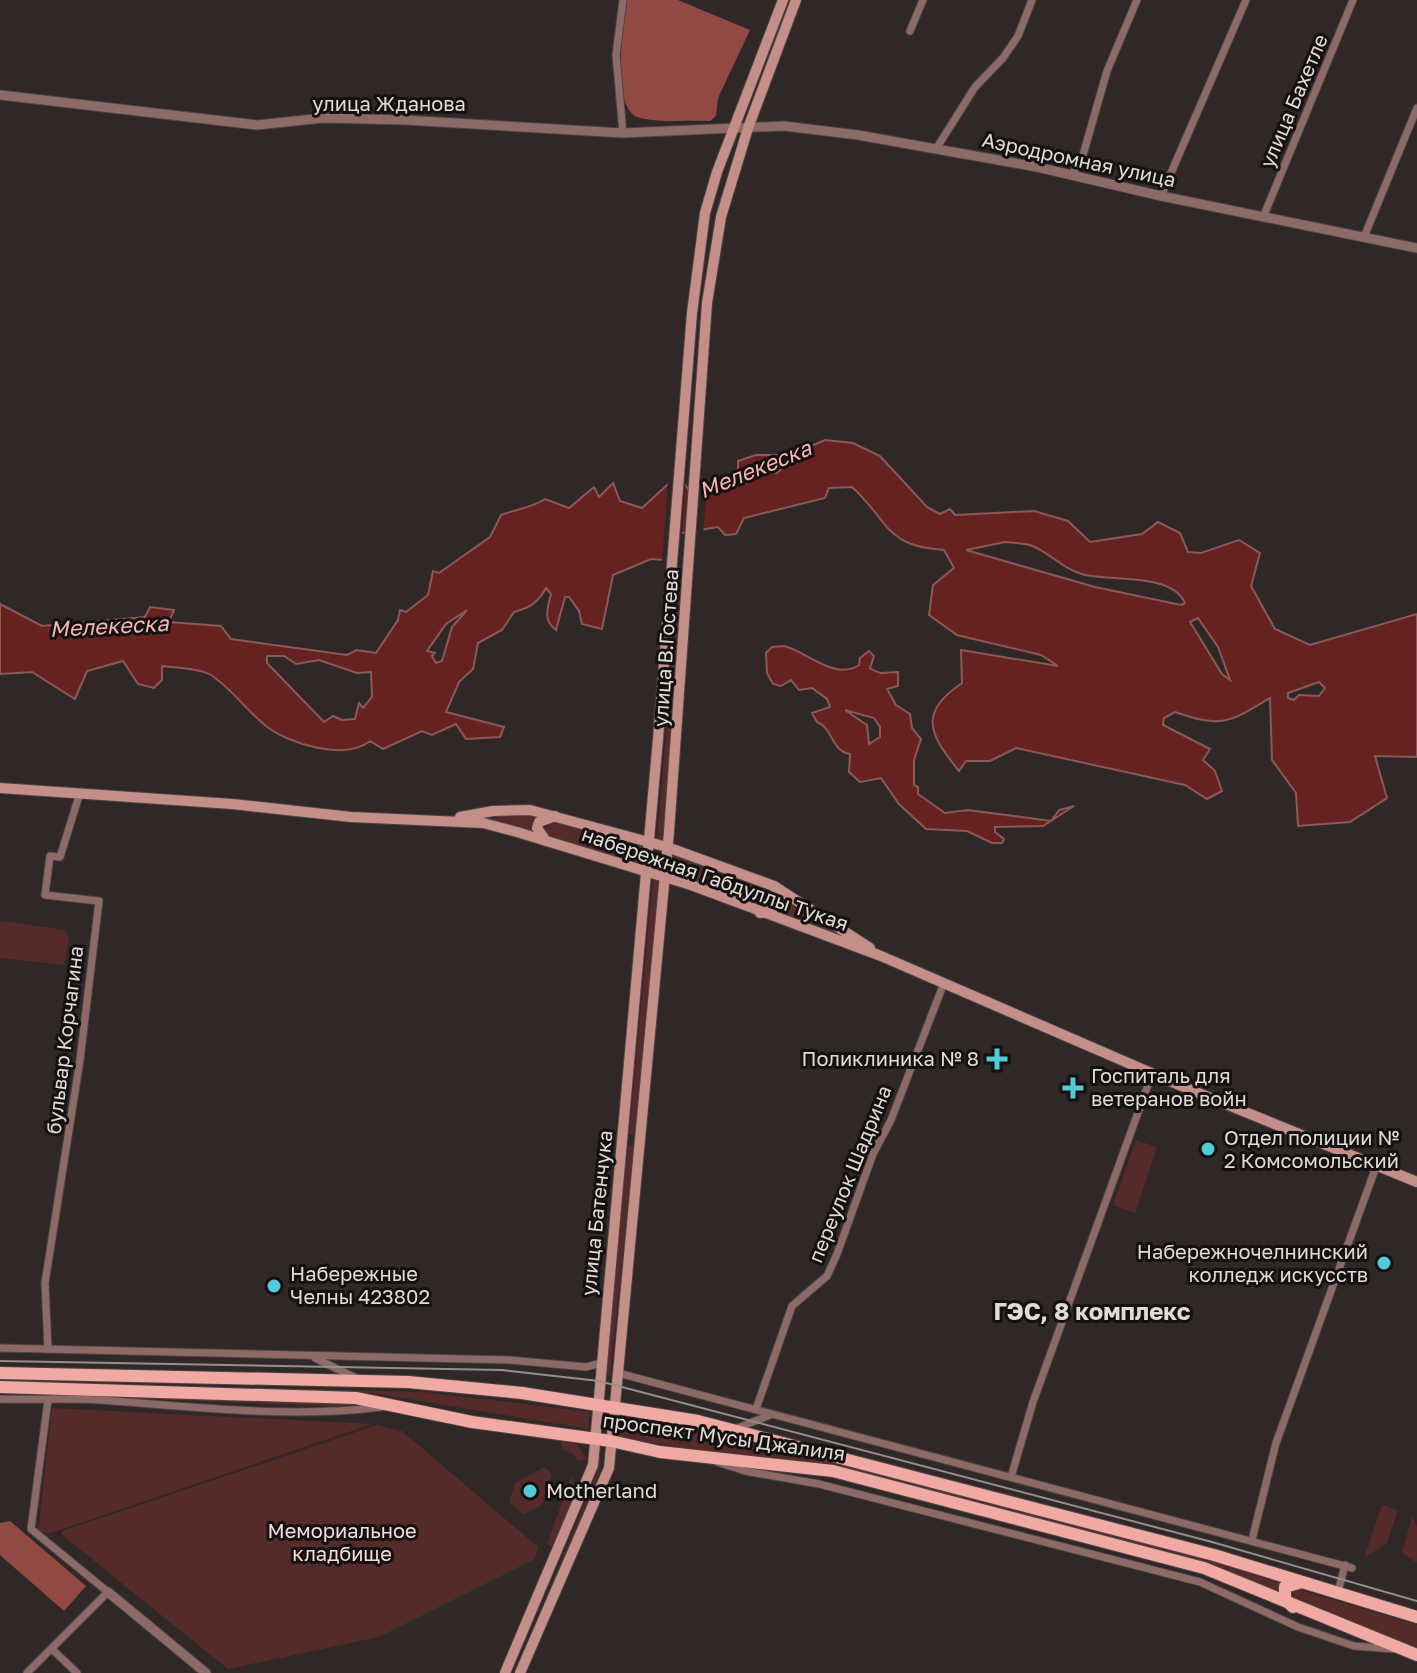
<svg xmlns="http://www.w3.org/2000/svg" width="1417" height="1673" font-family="'Golos Text',sans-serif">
<rect width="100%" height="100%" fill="#302727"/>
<!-- green -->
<g fill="#542b28">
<path d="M678 589H681L663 842 657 839Z"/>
<path d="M511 815 540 816 535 834 481 820Z"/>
<path d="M553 822 646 846 643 865 548 837 544 830Z"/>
<path d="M671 855 770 890 769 906H761L670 873Z"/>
<path d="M653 878 659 880 636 1136 629 1134Z"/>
<path d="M784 896 833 929 831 934 777 914 784 907Z"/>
<path d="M4 921 64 930 69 938 64 965 0 958V923Z"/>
<path d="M1136 1140 1157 1147 1135 1213 1113 1205Z"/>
<path d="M631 1145 634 1147 610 1376 605 1375 628 1147Z"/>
<path d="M38 1382 425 1392 590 1412 588 1429 378 1394 38 1385Z"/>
<path d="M0 1393 351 1404 346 1407Z"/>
<path d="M52 1408 372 1424 51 1533 38 1532Z"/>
<path d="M621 1417 817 1457 1207 1559 1279 1583 1278 1592 1203 1562 830 1464 707 1452 619 1437Z"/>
<path d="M377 1425 402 1431 538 1547 535 1559 379 1637 228 1669 62 1535V1531Z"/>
<path d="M562 1440 578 1445 587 1460 578 1461 572 1453 561 1450Z"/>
<path d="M601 1448 599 1474 539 1615 597 1473Z"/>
<path d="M544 1467 552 1474 541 1506 524 1514 509 1502 515 1483Z"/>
<path d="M571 1477 581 1490 555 1549 547 1544Z"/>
<path d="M1382 1505 1398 1510 1387 1543 1364 1558Z"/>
<path d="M1412 1517 1417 1526V1563L1402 1552Z"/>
<path d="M1294 1588 1417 1625V1648L1291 1600Z"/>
</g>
<!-- forest -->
<g fill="#924944">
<path d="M626 0H678L750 30 718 98 716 116 710 121C688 120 661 123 640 118 609 110 624 26 626 0Z"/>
<path d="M10 1521 86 1586 64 1611 0 1555V1523Z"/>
</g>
<!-- water -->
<g fill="#662220" stroke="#8b5958" stroke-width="2" fill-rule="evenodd">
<path d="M825 440 853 443 880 456 927 507 940 514 950 509 955 515 1034 511 1068 521 1090 542 1142 534 1158 522 1180 533 1188 552 1201 553 1239 540 1260 553 1251 586 1275 629 1310 645 1417 614V757L1375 756 1387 798 1350 822 1298 826 1296 793 1272 760 1270 698C1229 723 1221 728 1175 712L1164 718 1163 725 1210 749 1203 760 1215 771 1222 791 1207 799 1185 785 1016 748 990 761H966L959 771C929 734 918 713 962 683L961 650 1058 666 1041 655 957 635 929 615 933 585 954 568 944 550C884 546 891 523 852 487L829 488 825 498 744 518 736 534 725 535 718 527 675 534 676 561 651 559 613 575 602 629 582 624 579 611 569 597H565L556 630C542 620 548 608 551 594L546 588C538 603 529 608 514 612L502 630 478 643 473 669 459 682 446 712 504 727 500 737 466 739 456 724 432 735 422 731 383 749 370 741C345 761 289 744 266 726 247 711 232 689 211 675 199 668 176 668 162 666V680L154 688 138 684 123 661 87 671 75 699 32 672 0 674V604L42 626 145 617 150 607 174 610 169 622 221 626 231 639 347 655 357 650 376 653 398 620 400 610 406 612 428 595 433 571 439 573 490 537 501 515C516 509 532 508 545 499L569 508 594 487 599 497 613 483 620 501 642 508 679 474 689 491C715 489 721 489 738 469V461L756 455H779L777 459 763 461 759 466 764 472 777 473 787 464 790 455ZM1005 542C1013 543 1022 543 1030 545 1050 552 1063 570 1085 575 1113 581 1172 573 1185 603L1181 605 1095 587 966 550ZM467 610 452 627 442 661 436 663 432 656 435 653 427 651 446 624ZM1198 618 1218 647 1230 680 1222 674 1190 622ZM267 656H284L296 664 319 660 357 673 371 672 372 697 363 708 359 703 355 719 342 720 333 716 324 722 267 663ZM1319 682 1325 688 1319 696 1299 695 1294 700 1288 698V693Z"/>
<path d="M784 646C808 652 835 681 859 665L860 658 869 651 874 656 870 668C881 676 885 672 898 672V686L887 689 896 705 910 714 912 728 921 739 914 760V785L918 787V794L945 813 968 810 1051 821 1059 810 1074 806 1043 826 995 827V832L1004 839 1002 843H992L967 831 926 829 899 804 881 778 860 782 849 772 850 754C831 751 833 728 817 722L812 713 830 707 827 699 812 688 799 690 791 680 781 686 773 684 767 673 766 653 772 647ZM845 710 874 718 880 727V737L869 744 867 725Z"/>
</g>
<!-- pier -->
<g fill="#302727">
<path d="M677 471 686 478 680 562 662 564 668 479Z"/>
<path d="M689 484 691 487 707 486 703 534 685 536Z"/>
</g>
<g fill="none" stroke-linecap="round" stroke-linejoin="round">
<!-- minor casing -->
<g stroke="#4c4443" stroke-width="9">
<g id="minor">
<path d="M623 0 616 55 623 133"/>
<path d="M910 31 923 0"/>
<path d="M936 149 975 87 1003 58 1018 36 1032 0"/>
<path d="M1072 175 1083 155 1107 71 1137 0"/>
<path d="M1161 196 1246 0"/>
<path d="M1264 215 1353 0"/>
<path d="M1364 237 1417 108"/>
<path d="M0 1348 510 1360 586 1367 601 1363"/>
<path d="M48 1349 45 1283 80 1060 99 901 45 895 50 856 60 857 79 796"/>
<path d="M315 1358 358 1379"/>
<path d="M618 1373 1352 1568"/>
<path d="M0 1399C33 1400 66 1398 99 1400 191 1406 289 1419 381 1407"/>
<path d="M756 1409 792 1306 827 1276 837 1254 873 1154 891 1120 944 983"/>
<path d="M735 1429 770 1415"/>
<path d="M717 1462 745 1471 819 1484 1200 1582 1298 1627 1354 1646 1393 1649"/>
<path d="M1011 1477 1033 1402 1152 1074"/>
<path d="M1252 1540 1276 1443 1377 1164"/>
<path d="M1338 1592 1345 1565"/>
<path d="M52 1649 77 1673"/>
<path d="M27 1673 108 1592 31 1529 48 1400"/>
</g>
</g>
<!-- tertiary casing -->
<g stroke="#4c4443" stroke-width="11">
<g id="tertiary">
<path d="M0 95 257 125 323 118 405 120 623 133 784 126 858 135 1037 167 1161 196 1417 248"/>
<path d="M108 1592 206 1673"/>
</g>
</g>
<!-- secondary casing -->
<g stroke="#4c4443" stroke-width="12">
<g id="secondary">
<path d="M0 788 232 804 351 817 483 823 517 832 691 885 881 956 1179 1085 1417 1182"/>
<path d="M460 817 493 811 530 810 667 847 774 886 870 948"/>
<path d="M546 841 537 828 539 822 555 816"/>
<path d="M760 913C777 912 781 902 774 886"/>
<path d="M505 1673 593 1465 658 739 692 313 705 213 717 172 783 0"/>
<path d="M520 1673 609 1468 669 832 707 303 721 217 748 128 796 0"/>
</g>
</g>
<!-- primary casing -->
<g stroke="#4c4443" stroke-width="14">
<g id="primary">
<path d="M0 1373 408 1382 522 1393 698 1421 1214 1555 1417 1617"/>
<path d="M0 1387 356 1398 472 1422 611 1441 660 1452 833 1471 1204 1568 1417 1655"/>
<path d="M1293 1607 1285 1599V1587L1302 1582"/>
</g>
</g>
<!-- minor -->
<use href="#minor" stroke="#8c6a67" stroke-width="7"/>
<!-- tertiary -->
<use href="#tertiary" stroke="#8c6a67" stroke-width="9"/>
<!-- secondary -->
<use href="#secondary" stroke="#c48e89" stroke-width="10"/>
<!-- primary -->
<use href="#primary" stroke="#f0a9a3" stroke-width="12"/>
<!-- tram -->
<path stroke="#958e8d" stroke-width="2" d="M0 1361 502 1370 599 1381 1212 1542 1417 1601"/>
</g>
<!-- markers -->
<g fill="#52cbd8" stroke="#151111" stroke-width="3">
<path d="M993 1047h8v8h8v8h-8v8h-8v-8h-8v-8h8z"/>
<path d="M1069 1076h8v8h8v8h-8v8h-8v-8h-8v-8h8z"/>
<circle cx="1208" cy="1149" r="8"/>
<circle cx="1384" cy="1263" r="8"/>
<circle cx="274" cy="1286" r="8"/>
<circle cx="530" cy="1491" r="8"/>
</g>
<g text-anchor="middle" stroke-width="6" stroke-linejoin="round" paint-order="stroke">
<!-- street labels -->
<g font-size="20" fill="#e0dad9" stroke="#151111">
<text transform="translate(1294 101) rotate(-67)" y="7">улица Бахетле</text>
<text x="389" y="111">улица Жданова</text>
<text transform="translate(1079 160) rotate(12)" y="7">Аэродромная улица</text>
<text transform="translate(666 648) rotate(-86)" y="7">улица В.Гостева</text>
<text transform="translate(715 879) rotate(19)" y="7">набережная Габдуллы Тукая</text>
<text transform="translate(65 1040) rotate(-83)" y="7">бульвар Корчагина</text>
<text transform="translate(850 1174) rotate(-68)" y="7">переулок Шадрина</text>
<text transform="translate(597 1213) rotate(-84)" y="7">улица Батенчука</text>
<text transform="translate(724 1437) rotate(8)" y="7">проспект Мусы Джалиля</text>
</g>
<!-- poi labels -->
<g font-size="20" fill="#e0dad9" stroke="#151111" text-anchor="start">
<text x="979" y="1066" text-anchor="end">Поликлиника № 8</text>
<text x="1091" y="1083">Госпиталь для<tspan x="1091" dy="23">ветеранов войн</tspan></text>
<text x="1224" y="1145">Отдел полиции №<tspan x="1224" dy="23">2 Комсомольский</tspan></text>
<text x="1368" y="1259" text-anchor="end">Набережночелнинский<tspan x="1368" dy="23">колледж искусств</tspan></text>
<text x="290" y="1281">Набережные<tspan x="290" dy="23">Челны 423802</tspan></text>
<text x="546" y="1498">Motherland</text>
</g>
<!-- park labels -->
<g font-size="20" fill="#f2dbd9" stroke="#151111">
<text x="342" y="1538">Мемориальное<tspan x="342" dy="23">кладбище</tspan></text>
</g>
<!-- water labels -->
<g font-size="22" font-style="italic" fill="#f8b6b0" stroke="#151111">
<text transform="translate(755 469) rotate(-22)" y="8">Мелекеска</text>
<text transform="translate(109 626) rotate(-3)" y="8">Мелекеска</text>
</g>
<!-- quarter labels -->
<g font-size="24" font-weight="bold" fill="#e0dad9" stroke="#151111">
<text x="1092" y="1320">ГЭС, 8 комплекс</text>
</g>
</g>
</svg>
